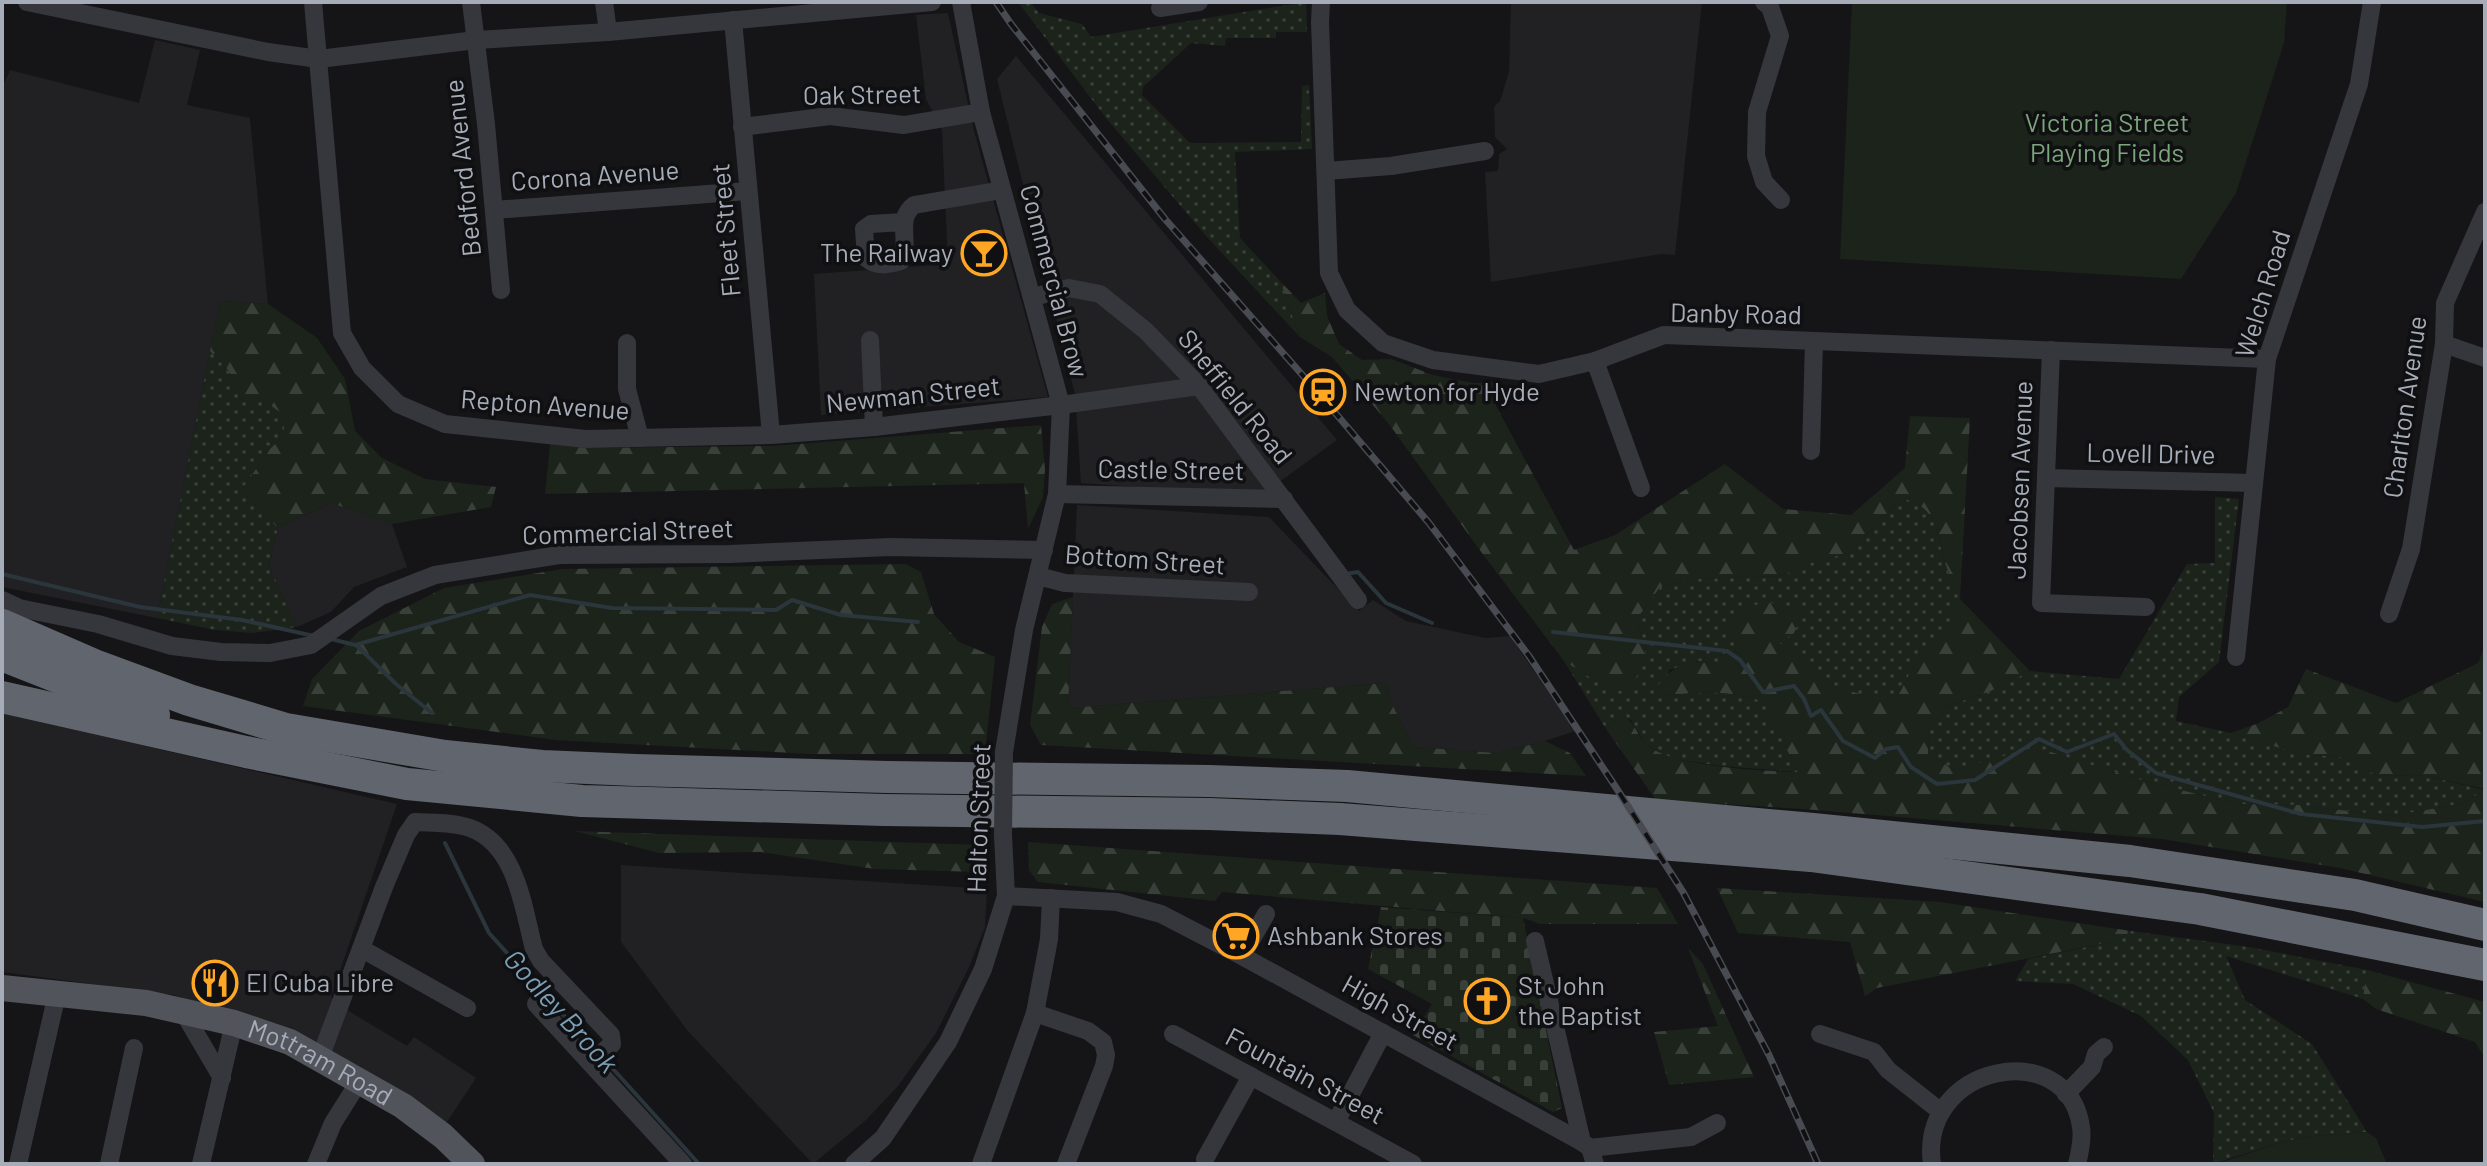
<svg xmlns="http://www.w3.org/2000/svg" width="2487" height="1166" font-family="Barlow,sans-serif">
<defs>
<pattern id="grass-dots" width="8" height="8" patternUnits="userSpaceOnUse" patternTransform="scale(2)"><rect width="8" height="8" fill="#1b231b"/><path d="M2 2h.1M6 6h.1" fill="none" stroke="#39403a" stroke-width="1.8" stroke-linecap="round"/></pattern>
<pattern id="forest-firs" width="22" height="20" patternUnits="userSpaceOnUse" patternTransform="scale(2)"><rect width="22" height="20" fill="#1b231b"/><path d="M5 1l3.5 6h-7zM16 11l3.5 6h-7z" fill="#39403a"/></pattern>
<pattern id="cemetery-stones" width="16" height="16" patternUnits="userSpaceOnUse" patternTransform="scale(2)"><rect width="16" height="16" fill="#1b231b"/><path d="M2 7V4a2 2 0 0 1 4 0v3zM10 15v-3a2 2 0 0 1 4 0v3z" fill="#39403a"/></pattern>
</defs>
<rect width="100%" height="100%" fill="#151517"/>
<!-- built -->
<g fill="#212124">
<path d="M1511 2H1702L1675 255 1661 254 1491 282 1485 172 1498 171 1499 154 1507 149 1495 137 1494 107 1500 101 1509 72Z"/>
<path d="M948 13 974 131 1048 397 821 415 814 274 948 264 942 130 926 99 916 15Z"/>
<path d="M155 40 200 50 187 105 250 118 268 304 220 301 157 618 2 587V88L10 70 139 103Z"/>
<path d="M1016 56 1337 440 1260 496 1081 483 1075 394 997 79Z"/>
<path d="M331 503 392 524 407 567 354 587 331 612 297 627 269 566 278 528Z"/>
<path d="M1077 505 1269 517 1359 611 1373 600 1406 621 1485 638 1510 636 1575 731 1545 741 1497 753 1413 747 1394 708 1386 683 1068 708Z"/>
<path d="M2 713 397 804 331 997 352 1013 407 1046 414 1037 476 1078 445 1125 293 1041 174 995 2 972Z"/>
<path d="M621 865 987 889 985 927 969 967 936 1033 898 1086 866 1120 813 1164 687 1030 621 942Z"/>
</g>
<!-- grass -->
<g fill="url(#grass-dots)">
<path d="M1018 2H1030L1039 13 1082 24 1091 37 1306 2 1307 32H1276V38H1226L1225 46 1191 43 1143 87 1142 95 1190 143 1301 142 1302 86 1309 85 1312 149 1235 152 1240 238 1280 281 1300 337 1207 237 1106 118Z"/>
<path d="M210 351 229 371 242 400H263L284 415V435L269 450 241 491 278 528 269 566 297 627 252 633 215 630 157 618Z"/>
<path d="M2215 497 2239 499 2219 662 2179 697 2176 721 2231 733 2299 754 2343 757 2376 775 2427 776 2485 790 2461 804 2391 816 2298 805 2236 804 2130 777 2035 748 1954 770 1928 754 1929 729 1947 706 1991 691 2030 671 2119 679 2187 564 2215 563Z"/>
<path d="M1902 498C1939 508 1935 531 1945 563 1949 575 1955 587 1960 599L1950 621 1920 654 1899 694 1877 700 1836 687 1779 643 1736 649 1724 665 1697 661 1669 670 1663 696C1700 691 1727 690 1763 701L1798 772 1721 766 1669 758 1645 744 1631 720 1623 716 1606 729 1564 661 1596 681 1646 650 1636 620 1660 587 1694 579 1781 576 1815 561 1849 553Z"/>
<path d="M2131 931 2249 947 2367 970 2363 999 2226 956 2245 1000 2312 1044 2367 1132 2314 1136 2281 1142 2213 1164 2214 1113 2188 1060 2141 1016 2073 984 2015 981 2028 959 2116 941Z"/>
</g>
<!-- forest -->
<g fill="url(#forest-firs)">
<path d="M1280 281 1301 303 1325 293 1327 316 1339 344 1362 360 1391 359 1433 375 1473 383 1496 382V406L1574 550 1615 535 1725 464 1783 509 1851 515 1905 468 1910 416 1970 418 1960 599 2030 671 1991 691 1947 706 1929 729 1928 754 1954 770 2035 747 2130 777 2236 804 2298 805 2391 816 2461 804 2485 790V902L2340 868 2162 839 1803 809 1656 800 1606 729 1623 716C1636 722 1636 735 1646 744 1669 767 1765 771 1798 772L1763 701C1727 690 1700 691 1663 696L1656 688C1677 660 1691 659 1724 665L1736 649 1728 621C1756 599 1771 598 1803 613L1794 633 1780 643 1836 687 1877 699 1899 694 1920 654 1950 621 1960 599C1955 587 1949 575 1945 563 1935 531 1939 508 1902 498L1849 553 1815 561 1781 576 1694 579 1660 587 1636 620 1646 650 1630 695 1596 681 1564 661 1479 549 1389 424 1332 357 1300 337Z"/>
<path d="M220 301 268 304 317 338 345 379 355 431 382 458 425 479 496 487 491 507 392 524 331 503 278 528 241 491 269 450 284 435V415L263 400H242L229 371 210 351Z"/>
<path d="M1041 425 1045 470 1043 497 1028 529 1024 483 545 494 550 444 587 448 773 446Z"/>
<path d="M906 564 921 572 934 614 959 642 995 657 985 754H810L556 740 303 706 312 679 359 631 444 588 563 569Z"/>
<path d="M1073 597 1068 708 1386 683 1394 708 1413 747 1497 753 1545 741 1570 753 1586 776 1041 745 1030 725 1042 627 1052 604Z"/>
<path d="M2485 646V789L2427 776 2376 775 2343 757 2299 754 2231 733 2259 723 2288 707 2306 669 2396 703 2478 663Z"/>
<path d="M575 831 981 845 980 872 875 869 761 852 659 853Z"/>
<path d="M1028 842 1657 888 1678 924H1540L1523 918 1222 892 1215 901 1038 882 1029 870Z"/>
<path d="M1717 888 1940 902 2131 931 2116 941 1877 988 1865 996 1850 942 1738 933Z"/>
<path d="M1688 948 1703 964 1754 1077 1669 1085 1654 1032 1718 1026Z"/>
<path d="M2367 970 2485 1002V1058L2475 1042 2376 1009 2363 999Z"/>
</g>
<!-- cemetery -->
<path fill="url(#cemetery-stones)" d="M1381 907 1523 918 1562 1108 1553 1112 1413 1035 1432 1004 1368 969Z"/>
<!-- park -->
<g fill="#1b231b">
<path d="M1852 2H2287L2284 43 2236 193 2181 279 1840 259Z"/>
<path d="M2367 1132 2376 1138 2387 1164H2217L2281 1142 2314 1136Z"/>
</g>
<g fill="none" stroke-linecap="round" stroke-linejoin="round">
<!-- stream -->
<g stroke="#2a353c" stroke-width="4">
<path d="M2 574 140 607 242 620 314 636"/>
<path d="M1345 574 1358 572 1386 603 1432 623"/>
<path d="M1553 632 1727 651 1740 660 1763 692 1794 686 1804 699 1811 716 1821 710 1843 741 1875 758 1886 749 1898 747 1911 767 1937 784 1975 780 2039 739 2067 752 2114 734 2127 750 2156 773 2301 814 2422 827 2485 821"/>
<path d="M331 639 355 645 530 595 612 608 776 610 792 600 841 615 918 622"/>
<path d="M356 645 396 684 432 713"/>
<path d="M445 843 489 933 595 1050"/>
<path d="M604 1059 699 1164"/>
</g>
<!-- street -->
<g stroke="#36373d" stroke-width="18">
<path d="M27 2 268 52 319 59 476 40 608 32 932 2"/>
<path d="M313 2 342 333 362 368 398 404 445 424 586 439 771 435 874 427 1061 405 1199 386"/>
<path d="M471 2 486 124 501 290"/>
<path d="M604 2 608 32"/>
<path d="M961 2 981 112 1061 405 1057 494 1024 630 1004 752"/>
<path d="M1321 2 1320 22 1329 273 1347 310 1383 343 1433 360 1539 374 1595 361 1664 335 2267 359"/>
<path d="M1764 2 1770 7 1780 36 1757 112 1756 156 1764 182 1781 200"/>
<path d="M1160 8 1199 2"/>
<path d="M733 20 771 435"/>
<path d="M742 127 830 116 904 125 981 112"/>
<path d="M1326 171 1391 166 1485 151"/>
<path d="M494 210 748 191"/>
<path d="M903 222 871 224 864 229 866 258C877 267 888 265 901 261 911 241 895 220 914 205L1002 190"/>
<path d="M1033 297 1069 288 1100 294 1146 331 1199 386 1358 600"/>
<path d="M870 340 874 427"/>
<path d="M627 343V389L640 438"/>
<path d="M2444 344 2485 358"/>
<path d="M2051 350 2041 603 2146 607"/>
<path d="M1595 361 1641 488"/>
<path d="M1811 451 1814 341"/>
<path d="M2046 478 2254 483"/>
<path d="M1057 494 1284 499"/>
<path d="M1038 576 1065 583 1249 592"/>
<path d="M2 600 19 608 98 624 172 646 221 652 270 653 311 645 381 596 435 575 559 555 730 554 890 547 1044 550"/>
<path d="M2389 614 2411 549 2444 344 2445 303 2485 212"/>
<path d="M2236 657 2267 359 2359 84 2372 2"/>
<path d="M1006 896 1117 902 1161 914 1242 956 1582 1142 1590 1148 1595 1164"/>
<path d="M1535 941 1582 1142"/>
<path d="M362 949 467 1008"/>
<path d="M1242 956 1266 914"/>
<path d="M536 1004 683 1164"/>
<path d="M182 1010 222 1078"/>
<path d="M1035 1013 1088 1031 1103 1042 1106 1055 1104 1066 1066 1164"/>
<path d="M1173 1034 1413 1164"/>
<path d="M1820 1034 1874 1052 1888 1070 1940 1111"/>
<path d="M320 1058 384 887 406 835 415 822C433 823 453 822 470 828 517 845 523 908 534 949L541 961 611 1035 612 1044 591 1063"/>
<path d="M2066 1094 2092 1067 2096 1054 2104 1047"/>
<path d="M1336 1122 1383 1033"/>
<path d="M1590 1148 1691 1137 1717 1123"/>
<path d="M1205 1159 1251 1076"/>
<path d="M18 1164 57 994"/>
<path d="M109 1164 134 1048"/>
<path d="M201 1164 234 1023"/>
<path d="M316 1164 333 1123 360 1080"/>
<path d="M854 1164 883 1138 948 1042 983 969 1006 896 1003 835"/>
<path d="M981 1164 1035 1013 1049 939 1051 898"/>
<path d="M1932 1164C1918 1064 2068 1035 2081 1127 2083 1139 2080 1152 2077 1164"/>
</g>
<!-- primary -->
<path stroke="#52545c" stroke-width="26" id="s1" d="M2 988 146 1003 234 1023 290 1042 403 1106 443 1136 472 1164"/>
<!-- highway -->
<g stroke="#61666e" stroke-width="32">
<path d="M2 625 94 665 189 700 286 729 445 756 542 766 635 770 887 777 1209 781 1347 786 1813 829 2130 861 2355 895 2485 925"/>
<path d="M2 655 154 715"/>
<path d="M2 697 246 752 407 784 582 801 884 810 1209 814 1340 819 1811 856 2200 909 2485 965"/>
</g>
<!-- rail casing -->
<g stroke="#494b52" stroke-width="7">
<path id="rail" d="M996 2 1011 24 1165 219 1320 395 1429 523 1529 656 1615 786 1683 892 1769 1055 1818 1164"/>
</g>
<!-- rail -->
<use href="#rail" stroke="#101012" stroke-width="4" stroke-dasharray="12" stroke-linecap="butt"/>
<!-- street-bridge -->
<path stroke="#36373d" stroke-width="18" d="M1003 835 1004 752"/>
</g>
<!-- icons -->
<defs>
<g id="bar-ring" transform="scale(2.3)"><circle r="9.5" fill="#101012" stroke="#ffa725" stroke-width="1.5"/><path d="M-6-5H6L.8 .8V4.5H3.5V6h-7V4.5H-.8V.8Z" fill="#ffa725"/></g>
<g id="station-ring" transform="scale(2.3)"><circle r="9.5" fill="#101012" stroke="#ffa725" stroke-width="1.5"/><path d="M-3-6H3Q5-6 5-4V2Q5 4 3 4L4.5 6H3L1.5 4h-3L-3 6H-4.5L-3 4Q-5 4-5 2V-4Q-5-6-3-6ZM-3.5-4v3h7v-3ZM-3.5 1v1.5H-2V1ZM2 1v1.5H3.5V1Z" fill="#ffa725"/></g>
<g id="supermarket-ring" transform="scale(2.3)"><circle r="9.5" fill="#101012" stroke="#ffa725" stroke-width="1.5"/><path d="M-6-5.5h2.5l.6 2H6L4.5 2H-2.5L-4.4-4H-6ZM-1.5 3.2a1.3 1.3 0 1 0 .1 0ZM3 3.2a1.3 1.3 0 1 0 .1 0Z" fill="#ffa725"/></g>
<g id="restaurant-ring" transform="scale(2.3)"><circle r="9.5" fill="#101012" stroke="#ffa725" stroke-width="1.5"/><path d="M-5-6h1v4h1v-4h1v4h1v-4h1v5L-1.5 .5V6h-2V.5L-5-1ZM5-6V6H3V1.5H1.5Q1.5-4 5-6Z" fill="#ffa725"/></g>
<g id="church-ring" transform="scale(2.3)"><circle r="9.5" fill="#101012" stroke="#ffa725" stroke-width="1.5"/><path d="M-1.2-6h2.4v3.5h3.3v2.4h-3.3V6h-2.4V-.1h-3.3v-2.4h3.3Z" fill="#ffa725"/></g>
</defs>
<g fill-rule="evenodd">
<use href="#bar-ring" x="984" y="253"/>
<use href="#station-ring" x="1323" y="392"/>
<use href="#supermarket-ring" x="1236" y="936"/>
<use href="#restaurant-ring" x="215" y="983"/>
<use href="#church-ring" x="1487" y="1001"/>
</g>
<g text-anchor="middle" stroke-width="7" stroke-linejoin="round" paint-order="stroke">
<!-- street labels -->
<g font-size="26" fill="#a6adb9" stroke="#101012">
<text transform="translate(862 95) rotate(-1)" y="9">Oak Street</text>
<text transform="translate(463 168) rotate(-96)" y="9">Bedford Avenue</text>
<text transform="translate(595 176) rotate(-4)" y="9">Corona Avenue</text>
<text transform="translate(726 230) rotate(-95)" y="9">Fleet Street</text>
<text transform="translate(1054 281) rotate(75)" y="9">Commercial Brow</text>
<text transform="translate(2263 294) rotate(-73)" y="9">Welch Road</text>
<text transform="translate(1736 314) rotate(1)" y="9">Danby Road</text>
<text transform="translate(913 395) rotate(-6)" y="9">Newman Street</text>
<text transform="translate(1235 397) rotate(51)" y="9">Sheffield Road</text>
<text transform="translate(545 405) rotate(4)" y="9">Repton Avenue</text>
<text transform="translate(2405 407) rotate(-82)" y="9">Charlton Avenue</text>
<text transform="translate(2151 454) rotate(1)" y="9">Lovell Drive</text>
<text transform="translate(1171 470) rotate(1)" y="9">Castle Street</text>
<text transform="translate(2020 480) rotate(-88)" y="9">Jacobsen Avenue</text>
<text transform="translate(628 532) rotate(-2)" y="9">Commercial Street</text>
<text transform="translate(1145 560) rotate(4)" y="9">Bottom Street</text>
<text transform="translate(979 818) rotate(-88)" y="9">Halton Street</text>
<text transform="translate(1400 1013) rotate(29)" y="9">High Street</text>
<text dy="9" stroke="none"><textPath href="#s1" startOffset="330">Mottram Road</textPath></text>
<text transform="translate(1305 1076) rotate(28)" y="9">Fountain Street</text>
</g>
<!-- park labels -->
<g font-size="26" fill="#7ba57b" stroke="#101012">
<text x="2107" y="132">Victoria Street<tspan x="2107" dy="30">Playing Fields</tspan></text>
</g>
<!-- poi labels -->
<g font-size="26" fill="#a6adb9" stroke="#101012" text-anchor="start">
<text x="953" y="262" text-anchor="end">The Railway</text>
<text x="1354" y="401">Newton for Hyde</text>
<text x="1267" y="945">Ashbank Stores</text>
<text x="246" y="992">El Cuba Libre</text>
<text x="1518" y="995">St John<tspan x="1518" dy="30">the Baptist</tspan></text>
</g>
<!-- water labels -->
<g font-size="28" font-style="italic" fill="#7a9eb6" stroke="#101012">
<text transform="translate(561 1011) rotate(48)" y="10">Godley Brook</text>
</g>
</g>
<!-- border -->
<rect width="2487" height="1166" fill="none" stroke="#a6adb9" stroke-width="8"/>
</svg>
